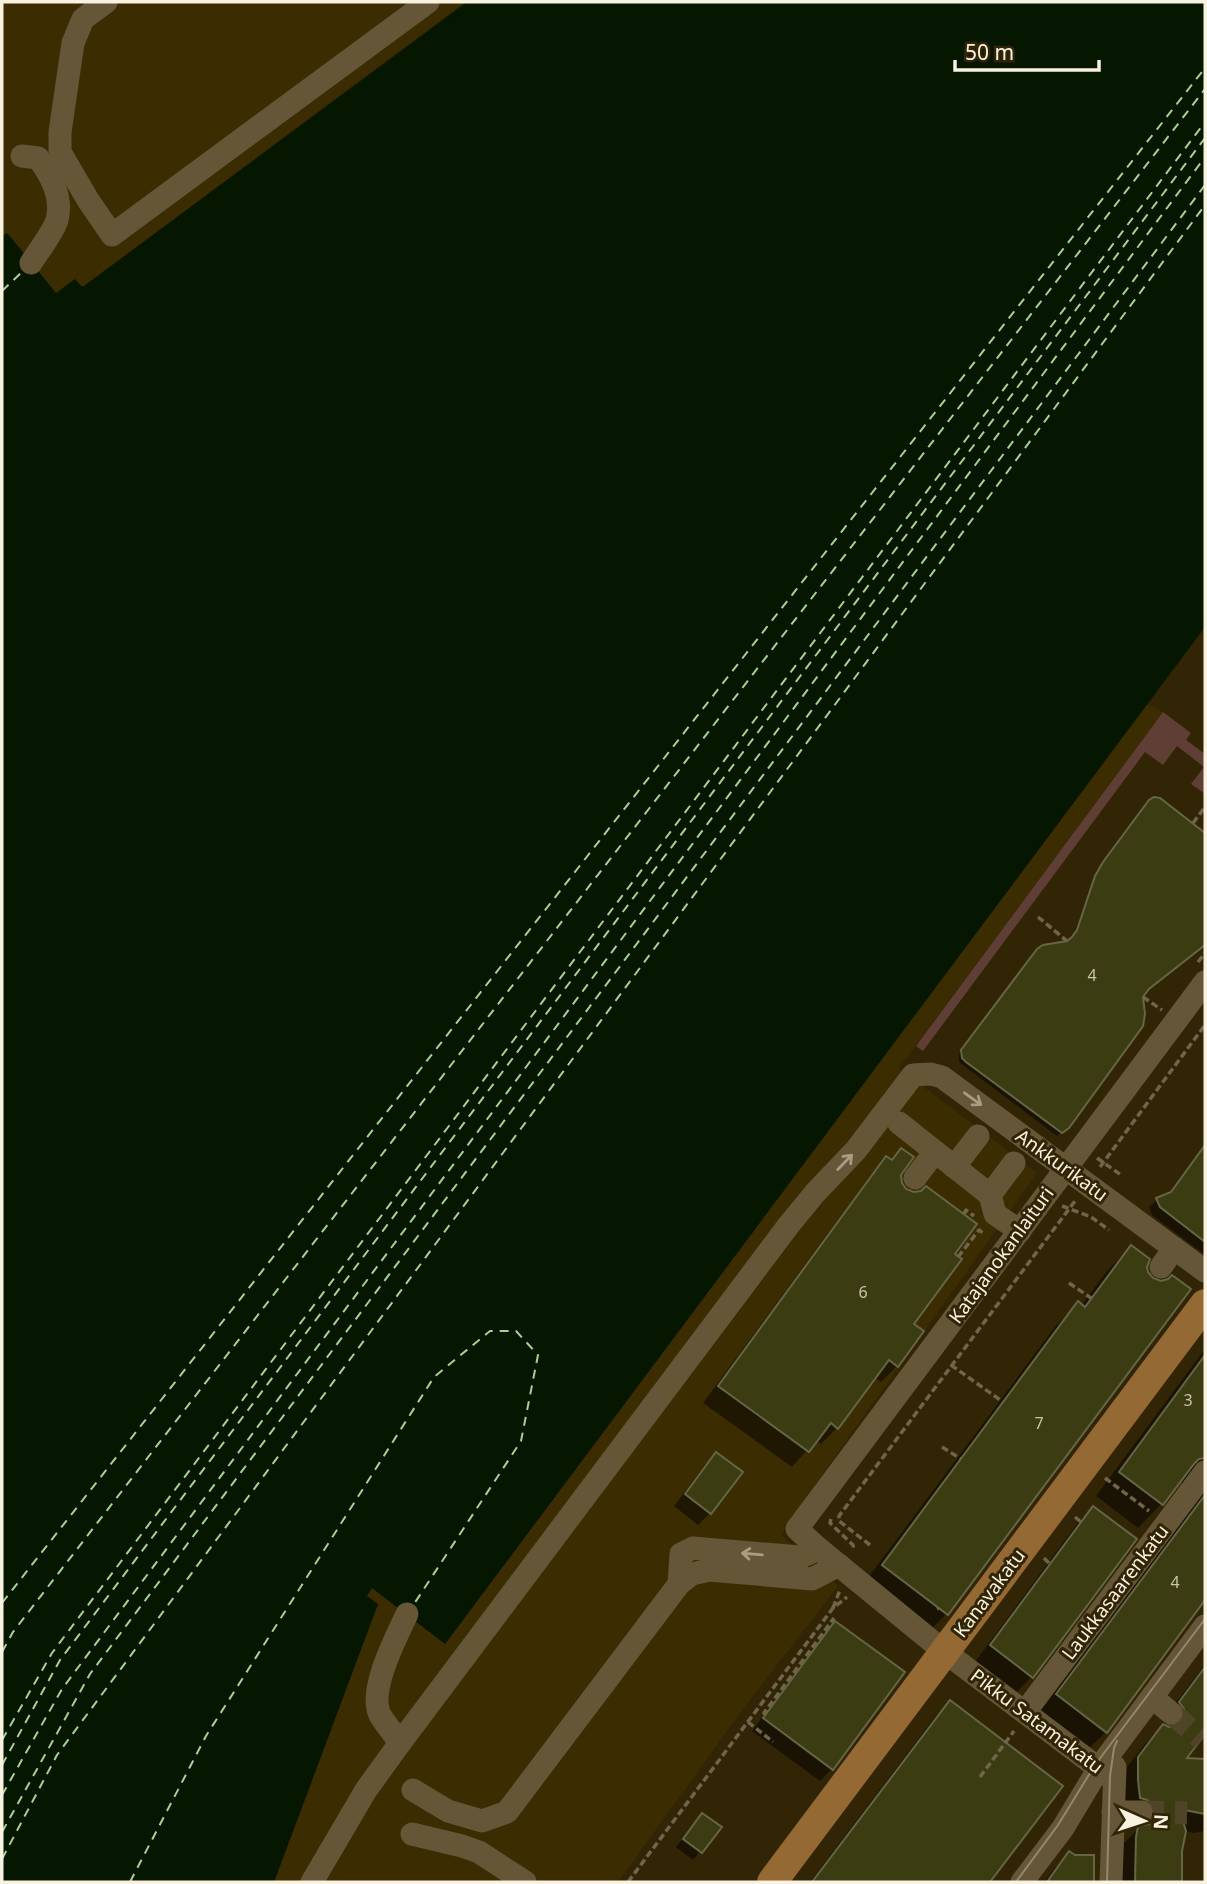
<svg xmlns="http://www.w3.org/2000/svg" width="1207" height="1884" font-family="'Noto Sans',sans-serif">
<rect width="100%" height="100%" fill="#312506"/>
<!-- built -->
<g fill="#3b2c02">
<path d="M2 2H465L84 286 56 294 8 233 2 236Z"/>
<path d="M1147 704 1163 712 899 1068 1037 1173 802 1503 781 1535 838 1586 743 1709 618 1882H274L378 1604 367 1596 372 1588 446 1643Z"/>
</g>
<!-- green -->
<path fill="#5f3f35" d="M1163 712 1191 733 1186 740 1205 754V794L1191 784 1204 767 1177 746 1163 765 1145 752 923 1051 916 1046Z"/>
<!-- water -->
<path fill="#051700" d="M467 2H1205V627L445 1644 372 1588 367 1596 378 1604 274 1882H2V236L7 233 56 293 75 279 81 286H84Z"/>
<!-- shadow -->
<g fill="#0007">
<path d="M1160 800 1205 834V941L1146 990 1067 1127 1057 1136 963 1065 959 1062V1055L1034 954 1068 943 1074 935 1093 881 1100 868 1146 806Z"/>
<path d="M1205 1145V1255L1152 1215 1149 1207 1157 1200 1169 1194Z"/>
<path d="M901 1150 900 1183 952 1254 912 1325 897 1366 881 1382 874 1377 837 1428 821 1444 816 1440 792 1467 703 1403 871 1175 887 1158 890 1161Z"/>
<path d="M1131 1247 1145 1266 1152 1280 1189 1290 946 1614 923 1638 859 1590 1055 1327 1078 1304 1081 1306 1107 1271Z"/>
<path d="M1205 1349V1598L1106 1732 1082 1755 1033 1719 1189 1484 1178 1482 1161 1504 1138 1528 1096 1496Z"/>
<path d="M716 1454 710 1513 698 1525 674 1506 704 1466Z"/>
<path d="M1093 1508 1032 1676 1016 1693 975 1662 1077 1524Z"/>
<path d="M835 1623 832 1769 820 1781 752 1731 823 1635Z"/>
<path d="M1205 1664V1731L1184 1760H1205V1831L1194 1833 1185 1831 1181 1851 1180 1880H1205V1882H1118L1121 1846 1137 1830 1135 1823 1123 1816 1120 1776 1145 1744 1165 1724 1162 1721Z"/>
<path d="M950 1702 1061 1786 988 1882H810L934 1718Z"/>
<path d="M702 1815 719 1827 693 1860 676 1847Z"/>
<path d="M1069 1853 1074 1857H1092V1882H1044L1055 1868Z"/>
</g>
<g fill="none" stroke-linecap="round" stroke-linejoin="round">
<!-- ferry -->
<g stroke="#aad194" stroke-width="2" stroke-dasharray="9 7" stroke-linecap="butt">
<path d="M2 291 24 270"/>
<path d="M2 1603 1205 68"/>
<path d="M2 1652 13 1632 1205 89"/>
<path d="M2 1740 52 1653 1205 122"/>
<path d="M2 1765 60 1660 1205 138"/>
<path d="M2 1795 62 1689 1205 157"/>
<path d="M2 1832 90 1674 1205 185"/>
<path d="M2 1859 57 1755 1205 205"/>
<path d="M130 1882 206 1736 434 1377 490 1331H516L538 1355 521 1441 412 1607"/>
</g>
</g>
<!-- building -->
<g fill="#3b3c11" stroke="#646645" stroke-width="2">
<path d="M1154 797 1160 798 1205 833V945L1149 989 1143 997 1145 1014 1143 1026 1069 1128 1062 1133 966 1062 962 1058 961 1050 1037 949 1043 945 1067 941 1072 937 1077 930 1095 876 1103 862 1149 800Z"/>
<path d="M1205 1145V1242L1160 1207 1156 1198 1171 1192Z"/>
<path d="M901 1148 914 1157 901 1175 902 1183 906 1189 914 1192 921 1191 926 1186 977 1224 955 1254 962 1259 914 1324 924 1331 898 1367 889 1360 838 1429 831 1423 809 1452 718 1386 886 1156 892 1160Z"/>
<path d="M1131 1245 1150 1259 1147 1267 1148 1272 1153 1278 1161 1281 1168 1279 1172 1275 1191 1289 948 1615 882 1565 1078 1301 1085 1307Z"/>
<path d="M1205 1355V1458L1199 1459 1194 1464 1163 1505 1119 1472Z"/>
<path d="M716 1452 743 1472 711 1514 685 1494Z"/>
<path d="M1205 1495V1600L1107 1733 1056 1694Z"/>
<path d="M1093 1506 1137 1539 1033 1678 990 1645Z"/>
<path d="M835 1621 905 1672 833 1770 763 1718Z"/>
<path d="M1205 1667V1734L1187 1758 1205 1759V1814L1179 1809 1186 1831 1182 1851V1882H1135L1136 1837 1138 1826 1149 1824 1153 1818 1155 1813 1153 1804 1147 1800 1140 1798 1138 1780V1757L1163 1724 1169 1727 1175 1726 1182 1721 1185 1715 1184 1709 1179 1702Z"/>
<path d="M950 1700 1063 1786 990 1882H812Z"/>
<path d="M702 1813 722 1827 702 1853 683 1839Z"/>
<path d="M1069 1851 1075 1855H1094V1882H1047Z"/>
</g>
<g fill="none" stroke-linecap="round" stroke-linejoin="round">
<!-- minor-tunnel -->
<g stroke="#4f4427" stroke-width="23" stroke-dasharray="23 11" stroke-linecap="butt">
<path d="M1171 1713 1202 1739"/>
<path d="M1141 1812 1187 1813"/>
</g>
<!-- path -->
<g stroke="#70654a" stroke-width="3.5" stroke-dasharray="7 3.5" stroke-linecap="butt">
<path d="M1193 823 1205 807"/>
<path d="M1038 917 1067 941"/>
<path d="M1198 962 1205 953"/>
<path d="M1143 997 1162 1010"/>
<path d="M1097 1158 1121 1175"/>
<path d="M1100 1167 1205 1025"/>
<path d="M1062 1206 1091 1217 1109 1230"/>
<path d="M964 1214 966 1210 974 1216"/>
<path d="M958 1257 979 1230 983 1233"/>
<path d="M1069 1283 1091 1298"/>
<path d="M951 1365 1003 1402"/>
<path d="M942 1447 961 1459"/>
<path d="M1105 1478 1149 1511"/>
<path d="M1075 1517 1081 1522"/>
<path d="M831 1519 830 1523 853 1545 854 1550"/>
<path d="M870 1545 839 1521V1516L1075 1201"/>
<path d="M1044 1558 1050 1564"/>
<path d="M833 1608 840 1590"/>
<path d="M937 1609 939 1608"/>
<path d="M766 1715 764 1713 834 1618"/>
<path d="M748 1722 773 1742"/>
<path d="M980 1777 1014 1731"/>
<path d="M628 1882 833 1608 847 1597"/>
</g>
<!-- minor -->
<g stroke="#645637" stroke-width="23">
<path d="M106 2 83 19 73 43 60 132V152L88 200 112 235 428 2"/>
<path d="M22 156 38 158C51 175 63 197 57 220 54 231 38 252 31 263"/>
<path d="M899 1123 990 1195 1014 1163"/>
<path d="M954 1167 978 1136"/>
<path d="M915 1178 935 1152"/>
<path d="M990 1195 995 1214 1020 1231"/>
<path d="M1161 1267 1174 1248"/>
<path d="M679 1584 681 1554 693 1548 801 1557 819 1549"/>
<path d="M1152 1697 1171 1713"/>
<path d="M1025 1712 1205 1472"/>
<path d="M400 1743C394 1734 386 1725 380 1715 368 1690 396 1638 407 1614"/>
<path d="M1114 1780 945 1652 819 1549 797 1529 1205 982"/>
<path d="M413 1790 448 1811 482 1821 507 1812 679 1584 692 1574 709 1570 812 1579 839 1565"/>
<path d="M1113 1812H1141"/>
<path d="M412 1834 462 1846 479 1852 525 1882"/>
<path d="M312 1882 366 1790 400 1743 788 1226 815 1193 856 1150 913 1075 931 1074 942 1077 1205 1271"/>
<path d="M1022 1882 1063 1828 1099 1768 1205 1626"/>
<path d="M1111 1882 1115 1767"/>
</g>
<!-- major -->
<path stroke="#956934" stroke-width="30" d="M772 1882 1205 1304"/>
<!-- tram -->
<g stroke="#928870" stroke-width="2">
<path d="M1016 1882 1058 1825 1095 1765 1205 1619"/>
<path d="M1107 1882 1110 1776 1114 1748 1117 1741"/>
</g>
</g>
<!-- one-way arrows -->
<defs><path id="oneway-shaft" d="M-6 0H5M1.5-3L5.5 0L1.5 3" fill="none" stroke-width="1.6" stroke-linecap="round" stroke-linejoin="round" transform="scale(1.75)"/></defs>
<g stroke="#a89c83">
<use href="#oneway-shaft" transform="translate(973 1099) rotate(36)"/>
<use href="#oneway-shaft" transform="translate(845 1162) rotate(-46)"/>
<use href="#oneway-shaft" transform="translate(752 1554) rotate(-175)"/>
</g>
<g text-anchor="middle" stroke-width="6" stroke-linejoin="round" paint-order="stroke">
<!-- number labels -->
<g font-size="16" fill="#cac4ac">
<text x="1092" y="981">4</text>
<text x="863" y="1298">6</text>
<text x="1188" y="1406">3</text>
<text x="1039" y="1429">7</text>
<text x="1175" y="1588">4</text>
</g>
<!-- street labels -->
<g font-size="19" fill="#faf2e0" stroke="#312506">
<text transform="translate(1062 1165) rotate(36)" y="7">Ankkurikatu</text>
<text transform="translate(1001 1255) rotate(-54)" y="7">Katajanokanlaituri</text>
<text transform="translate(1115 1592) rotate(-53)" y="7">Laukkasaarenkatu</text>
<text transform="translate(989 1593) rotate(-53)" y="7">Kanavakatu</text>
<text transform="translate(1037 1721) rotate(37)" y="7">Pikku Satamakatu</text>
</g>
</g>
<!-- border -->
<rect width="1207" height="1884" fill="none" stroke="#faf2e0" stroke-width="7"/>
<!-- north arrow -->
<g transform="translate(1144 1821) rotate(93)" stroke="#312506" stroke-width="5" paint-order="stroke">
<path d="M0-5L12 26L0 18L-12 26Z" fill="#faf2e0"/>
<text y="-10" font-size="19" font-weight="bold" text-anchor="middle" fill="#faf2e0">N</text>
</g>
<!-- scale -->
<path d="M955 60v10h144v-10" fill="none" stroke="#faf2e0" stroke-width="3.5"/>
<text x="965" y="60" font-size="21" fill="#faf2e0" stroke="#312506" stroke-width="5" paint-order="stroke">50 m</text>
</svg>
